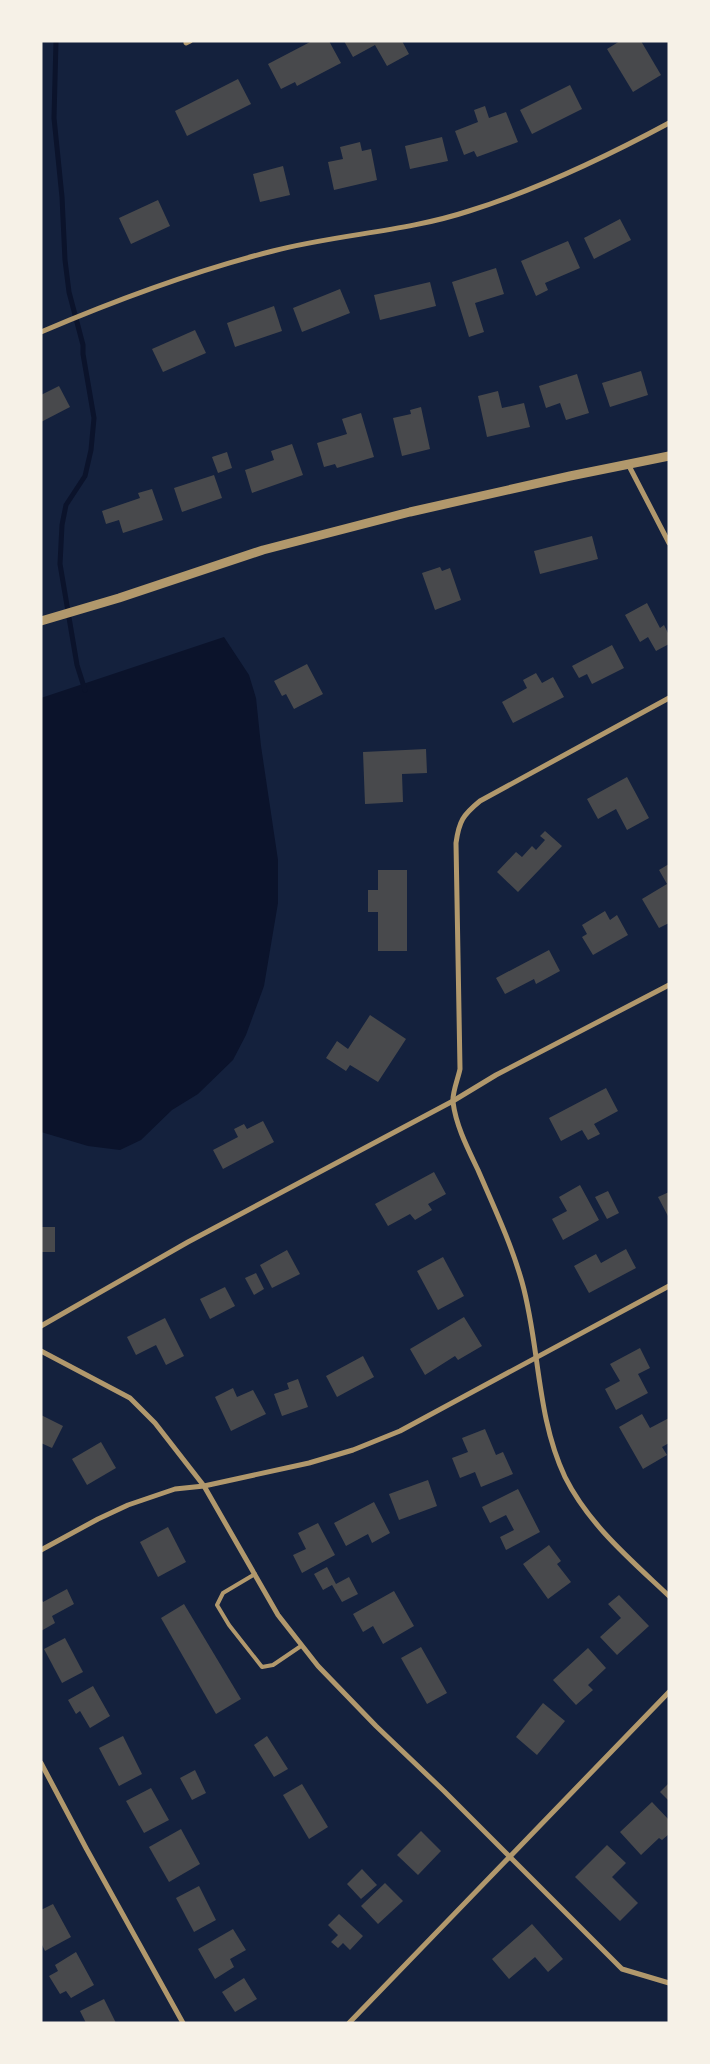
<svg xmlns="http://www.w3.org/2000/svg" width="710" height="2064" font-family="'Nunito Sans',sans-serif">
<rect width="100%" height="100%" fill="#14213d"/>
<!-- water -->
<path fill="#0b132b" d="M224 637 249 675 256 698 261 746 278 860V903L264 986 246 1035 233 1060 198 1094 172 1110 141 1140 120 1150 88 1146 41 1132V698Z"/>
<g fill="none" stroke-linecap="round" stroke-linejoin="round">
<!-- stream -->
<path stroke="#0b132b" stroke-width="5" d="M56 41 54 118 62 197 65 260 69 292 83 345V354L94 418 91 450 85 476 66 505 62 525 60 564 77 665 85 690"/>
</g>
<!-- building -->
<g fill="#48494c">
<path d="M312 41H329L341 63 297 86 295 82 281 89 268 64Z"/>
<path d="M344 41H402L409 54 387 66 375 45 353 57Z"/>
<path d="M620 41H641L661 75 633 92 607 49Z"/>
<path d="M238 79 251 104 187 136 175 111Z"/>
<path d="M570 85 582 109 532 134 520 110Z"/>
<path d="M485 106 489 118 506 112 518 142 477 157 474 151 464 155 455 131 478 122 474 110Z"/>
<path d="M442 137 448 161 410 169 405 146Z"/>
<path d="M360 142 362 151 371 149 377 180 334 190 328 162 343 159 340 147Z"/>
<path d="M283 166 290 195 260 202 253 174Z"/>
<path d="M158 200 170 226 131 244 119 218Z"/>
<path d="M620 219 631 240 594 259 584 238Z"/>
<path d="M568 241 580 268 545 283 548 290 536 296 521 261Z"/>
<path d="M496 268 504 294 475 303 484 332 469 337 452 282Z"/>
<path d="M430 282 436 306 380 320 374 295Z"/>
<path d="M340 289 350 313 302 332 293 308Z"/>
<path d="M274 306 282 331 235 347 227 323Z"/>
<path d="M195 330 206 353 163 372 152 349Z"/>
<path d="M641 371 648 395 610 407 602 383Z"/>
<path d="M577 374 589 413 566 420 560 403 546 408 539 386Z"/>
<path d="M59 386 70 407 41 422V395Z"/>
<path d="M498 391 502 408 524 403 530 427 487 437 478 396Z"/>
<path d="M421 407 430 449 402 456 393 418 411 414 410 410Z"/>
<path d="M361 413 374 457 337 468 335 464 324 467 317 443 347 434 342 419Z"/>
<path d="M292 444 303 475 252 493 245 470 274 460 271 451Z"/>
<path d="M227 452 232 468 218 473 212 457Z"/>
<path d="M214 475 222 498 182 512 174 488Z"/>
<path d="M152 489 163 520 123 533 119 520 106 524 102 511 140 498 138 493Z"/>
<path d="M592 536 598 559 540 574 534 551Z"/>
<path d="M440 567 442 571 450 568 461 600 435 610 422 573Z"/>
<path d="M647 603 660 628 664 625 669 635V644L656 651 648 637 640 642 625 615Z"/>
<path d="M612 645 624 668 592 684 587 674 579 678 572 666Z"/>
<path d="M307 664 323 694 294 709 286 694 282 696 274 681Z"/>
<path d="M536 673 542 683 553 677 564 697 513 723 502 702 527 688 523 680Z"/>
<path d="M426 749 427 773 402 774 403 802 365 804 363 752Z"/>
<path d="M627 777 649 818 627 830 616 809 598 819 587 799Z"/>
<path d="M545 831 562 846 518 892 497 872 516 852 522 857 532 846 536 850 545 840 540 836Z"/>
<path d="M669 864V923L659 928 642 899 667 884 659 870Z"/>
<path d="M378 870H407V951H378V912H368V890H378Z"/>
<path d="M605 911 610 920 617 915 628 935 593 955 582 937 587 934 582 925Z"/>
<path d="M549 950 560 971 536 984 534 979 505 994 496 978Z"/>
<path d="M370 1015 406 1039 378 1082 350 1065 346 1071 326 1058 337 1041 348 1049Z"/>
<path d="M606 1088 618 1111 594 1124 600 1134 588 1140 582 1130 561 1141 549 1118Z"/>
<path d="M263 1121 274 1142 223 1169 213 1150 238 1137 234 1129 244 1124 247 1129Z"/>
<path d="M434 1172 446 1194 428 1204 432 1210 415 1220 410 1214 388 1226 375 1204Z"/>
<path d="M580 1185 599 1220 563 1240 552 1219 567 1211 559 1197Z"/>
<path d="M608 1191 619 1213 607 1219 595 1197Z"/>
<path d="M669 1192V1218L658 1197Z"/>
<rect x="41" y="1227" width="14" height="25"/>
<path d="M626 1249 636 1268 589 1293 574 1266 596 1254 601 1263Z"/>
<path d="M287 1250 300 1274 272 1288 260 1265Z"/>
<path d="M443 1257 464 1296 438 1310 417 1271Z"/>
<path d="M256 1273 264 1289 254 1295 245 1278Z"/>
<path d="M225 1287 235 1306 210 1319 200 1299Z"/>
<path d="M464 1317 482 1346 458 1360 455 1356 425 1375 410 1349Z"/>
<path d="M165 1318 184 1356 166 1365 156 1345 136 1355 127 1337Z"/>
<path d="M640 1348 650 1368 638 1374 648 1393 616 1410 605 1389 620 1381 610 1364Z"/>
<path d="M363 1356 374 1377 337 1397 326 1376Z"/>
<path d="M298 1379 308 1407 282 1416 274 1394 289 1389 287 1383Z"/>
<path d="M233 1388 237 1397 253 1390 266 1414 231 1431 215 1397Z"/>
<path d="M642 1414 650 1428 669 1418V1443L662 1447 667 1455 643 1469 619 1427Z"/>
<path d="M41 1415 63 1426 52 1448 41 1443Z"/>
<path d="M485 1429 496 1455 503 1452 513 1474 481 1487 475 1472 460 1478 452 1458 468 1452 462 1438Z"/>
<path d="M101 1442 116 1468 87 1485 72 1459Z"/>
<path d="M428 1480 437 1506 399 1520 389 1494Z"/>
<path d="M518 1489 540 1532 506 1550 500 1537 514 1530 506 1515 490 1523 482 1507Z"/>
<path d="M374 1502 390 1533 372 1543 368 1534 346 1546 334 1523Z"/>
<path d="M318 1523 335 1555 302 1573 293 1555 306 1549 298 1533Z"/>
<path d="M168 1527 186 1562 158 1577 140 1542Z"/>
<path d="M549 1545 561 1561 557 1564 571 1582 548 1599 523 1564Z"/>
<path d="M327 1567 336 1584 349 1577 358 1594 342 1602 332 1585 323 1590 314 1574Z"/>
<path d="M67 1589 74 1604 52 1616 55 1623 41 1631V1599L43 1602Z"/>
<path d="M394 1591 414 1626 383 1644 373 1626 363 1632 353 1614Z"/>
<path d="M619 1595 649 1626 617 1655 600 1637 621 1618 608 1604Z"/>
<path d="M184 1604 241 1699 216 1714 161 1618Z"/>
<path d="M65 1638 83 1672 62 1683 44 1649Z"/>
<path d="M421 1647 447 1693 427 1704 401 1658Z"/>
<path d="M588 1648 606 1668 588 1685 593 1690 576 1705 553 1680Z"/>
<path d="M93 1686 110 1716 90 1728 80 1711 76 1714 68 1700Z"/>
<path d="M543 1703 565 1721 537 1755 516 1737Z"/>
<path d="M123 1736 142 1774 119 1786 99 1748Z"/>
<path d="M267 1736 288 1769 274 1777 254 1745Z"/>
<path d="M195 1770 206 1793 192 1800 180 1778Z"/>
<path d="M669 1783V1801L660 1792Z"/>
<path d="M302 1784 328 1827 309 1839 283 1795Z"/>
<path d="M151 1788 169 1820 144 1833 126 1801Z"/>
<path d="M652 1802 669 1820V1834L662 1840 659 1838 641 1855 620 1832Z"/>
<path d="M181 1829 200 1864 169 1882 149 1847Z"/>
<path d="M421 1831 441 1851 418 1875 397 1855Z"/>
<path d="M607 1845 626 1863 612 1877 638 1903 620 1921 575 1877Z"/>
<path d="M362 1869 377 1885 361 1899 347 1884Z"/>
<path d="M385 1883 403 1901 378 1924 361 1906Z"/>
<path d="M199 1886 216 1920 194 1932 176 1898Z"/>
<path d="M53 1904 71 1937 45 1951 41 1943V1910Z"/>
<path d="M339 1914 363 1936 350 1950 343 1943 338 1948 331 1942 338 1935 328 1925Z"/>
<path d="M532 1924 563 1959 548 1972 535 1957 509 1979 492 1959Z"/>
<path d="M233 1929 246 1950 230 1959 234 1967 215 1979 198 1949Z"/>
<path d="M76 1952 94 1985 71 1998 66 1991 60 1994 49 1976 58 1971 55 1965Z"/>
<path d="M244 1978 257 1999 235 2012 222 1992Z"/>
<path d="M104 1999 116 2023H86L80 2011Z"/>
</g>
<g fill="none" stroke-linecap="round" stroke-linejoin="round">
<!-- service -->
<path stroke="#b1986c" stroke-width="4" d="M255 1574 223 1593 217 1605 229 1625 262 1667 273 1665 301 1646"/>
<!-- minor -->
<g stroke="#b1986c" stroke-width="5">
<path d="M186 43 190 41"/>
<path d="M41 332C116 300 194 271 273 251 338 234 405 232 469 211 539 189 604 158 669 123"/>
<path d="M628 464 669 543"/>
<path d="M669 698 480 801C463 815 459 821 456 843L460 1069C458 1079 452 1093 453 1102 456 1126 468 1149 478 1170 494 1207 511 1243 522 1282 540 1346 536 1416 565 1477 589 1525 631 1560 669 1596"/>
<path d="M41 1326 188 1242 453 1101 496 1075 669 985"/>
<path d="M41 1351 130 1398 155 1423 204 1486 278 1615 318 1666 376 1726 444 1791 622 1969 669 1983"/>
<path d="M41 1550 98 1519 128 1505 175 1489 204 1486 309 1463 353 1450 400 1431 669 1286"/>
<path d="M41 1763 86 1848 183 2023"/>
<path d="M349 2023 669 1692"/>
</g>
<!-- tertiary -->
<path stroke="#b1986c" stroke-width="9" d="M41 621 119 598 263 550 410 512 570 476 669 456"/>
</g>
<!-- border -->
<rect width="710" height="2064" fill="none" stroke="#f6f1e7" stroke-width="85"/>
</svg>
